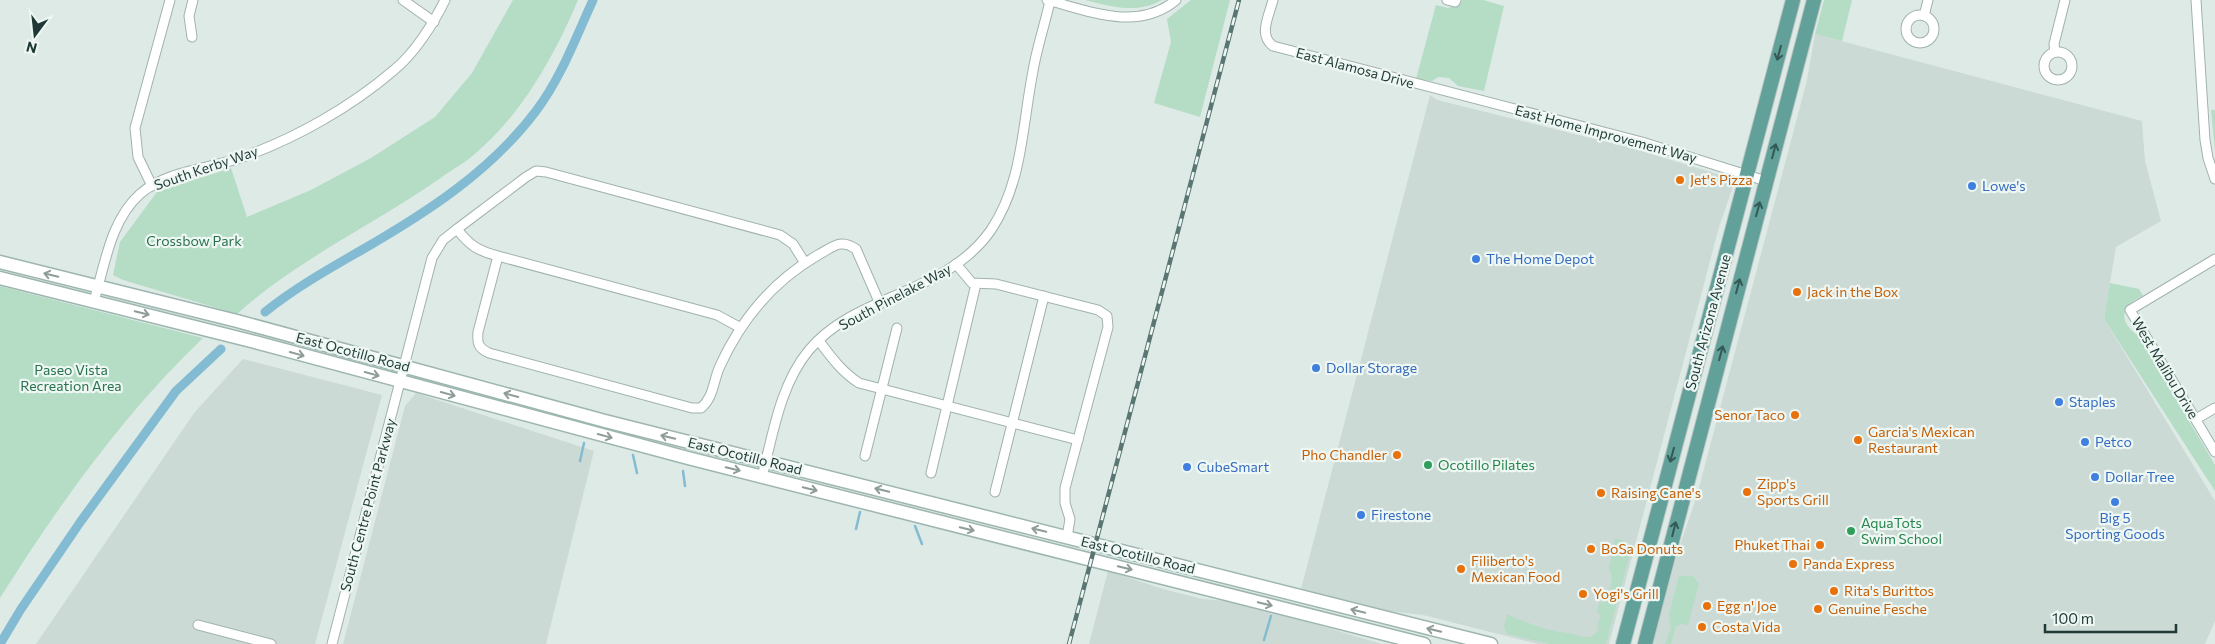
<svg xmlns="http://www.w3.org/2000/svg" width="2215" height="644" font-family="Commissioner,sans-serif">
<rect width="100%" height="100%" fill="#deeae6"/>
<!-- built -->
<g fill="#ccdad5">
<path d="M1815 34 2142 121 2145 161 2161 221 2116 247 2104 319 2215 501V621L2205 644H1653L1678 551 1697 495 1783 171 1807 80Z"/>
<path d="M1430 95 1437 100 1635 149 1724 176 1734 184 1719 227 1609 644H1538L1423 615 1388 611 1301 589Z"/>
<path d="M243 359 382 395 315 644H36L194 413Z"/>
<path d="M416 393 594 451 546 644H343L405 406Z"/>
<path d="M1108 571 1163 589 1203 599 1227 601 1277 613 1382 644H1089Z"/>
</g>
<!-- green -->
<g fill="#b5dcc5">
<path d="M513 0H578C555 55 522 114 476 153 466 162 453 169 442 177 375 224 298 259 237 314L123 280 113 275 120 242 157 192 231 168 247 217 311 190 371 158 435 117 472 73Z"/>
<path d="M1085 0H1162C1137 14 1112 7 1085 0Z"/>
<path d="M1191 0H1230L1200 117 1154 103 1171 42 1167 19Z"/>
<path d="M1462 0H1483L1504 6 1484 91 1458 86 1449 78 1438 77 1432 81 1416 79 1436 5 1448 8 1461 3Z"/>
<path d="M1824 0H1852L1842 41 1815 34Z"/>
<path d="M2211 110H2215V151Z"/>
<path d="M2110 283 2139 289 2143 296C2121 304 2117 322 2139 336L2215 465V491L2104 319Z"/>
<path d="M0 286 203 338C124 413 58 506 0 598Z"/>
<path d="M1615 538 1624 541 1631 550 1606 644H1549L1507 634 1504 627 1507 614C1527 623 1546 631 1567 633 1576 633 1580 638 1591 637L1599 630 1597 625 1601 616 1597 612 1599 602 1603 603 1609 598 1612 576 1609 569Z"/>
<path d="M1679 576H1693L1699 584 1688 625 1681 624 1676 626 1671 644H1665L1671 629 1669 615Z"/>
</g>
<g fill="none" stroke-linecap="round" stroke-linejoin="round">
<!-- stream -->
<g stroke="#83bbd2" stroke-width="2.5">
<path d="M633 455 637 473"/>
<path d="M580 461 584 443"/>
<path d="M683 471 685 486"/>
<path d="M915 526 922 544"/>
<path d="M856 529 860 512"/>
<path d="M1264 640 1271 616"/>
</g>
<!-- canal -->
<g stroke="#83bbd2" stroke-width="9">
<path d="M265 312C295 288 327 270 360 251 426 213 490 172 536 111 561 78 576 37 593 0"/>
<path d="M0 644 21 609 81 521 176 391 221 349"/>
</g>
<!-- street casing -->
<g stroke="#a1b2ae" stroke-width="11">
<g id="street">
<path d="M403 0 434 22"/>
<path d="M1047 0C1089 11 1138 32 1176 0"/>
<path d="M1273 0C1269 16 1258 35 1273 46L1642 142 1766 181"/>
<path d="M1447 0 1455 2 1456 0"/>
<path d="M2196 0 2205 140 2208 158 2215 179"/>
<circle cx="1920" cy="29" r="14"/>
<path d="M1924 16 1928 0"/>
<path d="M192 37 189 16 193 0"/>
<path d="M2055 52 2054 44 2065 0"/>
<circle cx="2058" cy="66" r="14"/>
<path d="M152 186 138 157 135 128 170 0"/>
<path d="M457 229 526 177 536 171 546 172 780 235 793 244 805 263"/>
<path d="M2215 259 2130 310 2215 452"/>
<path d="M956 264 972 283 996 284 1098 310 1107 316 1108 327 1065 488V503L1070 519 1067 537"/>
<path d="M94 301C105 265 110 221 140 194 167 170 210 169 243 157 296 138 351 107 394 70 414 54 434 23 445 0"/>
<path d="M741 328 717 315 498 256 478 332C477 343 478 348 489 353L692 408H701C714 397 713 381 720 366 741 320 773 281 818 255 833 247 840 238 856 249L880 304"/>
<path d="M819 341C831 357 842 372 859 383L1078 440"/>
<path d="M2196 419 2215 408"/>
<path d="M865 456 897 328"/>
<path d="M931 473 976 284"/>
<path d="M762 477C773 434 780 385 809 350 857 293 946 295 991 230 1023 182 1022 126 1033 71 1037 47 1045 24 1050 1"/>
<path d="M995 492 1044 296"/>
<path d="M198 625 271 644"/>
<path d="M332 644 432 258 443 240 457 229C469 245 478 251 498 256"/>
</g>
</g>
<!-- secondary casing -->
<g stroke="#9db6b0" stroke-width="15">
<g id="secondary">
<path d="M0 262 237 321 605 421 1491 644"/>
<path d="M0 278 251 341 688 458 1424 644"/>
</g>
</g>
<!-- primary casing -->
<g stroke="#bcc4c3" stroke-width="16">
<g id="primary">
<path d="M1623 644 1793 0"/>
<path d="M1645 644 1814 0"/>
</g>
</g>
<!-- street -->
<use href="#street" stroke="#fff" stroke-width="9"/>
<!-- secondary -->
<use href="#secondary" stroke="#fff" stroke-width="12"/>
<!-- primary -->
<use href="#primary" stroke="#61a199" stroke-width="14"/>
<!-- rail casing -->
<g stroke="#597672" stroke-width="4.5">
<path id="rail" d="M1069 644 1239 0"/>
</g>
<!-- rail -->
<use href="#rail" stroke="#eef7f3" stroke-width="2.5" stroke-dasharray="8" stroke-linecap="butt"/>
</g>
<!-- one-way arrows -->
<defs><path id="oneway-shaft" d="M-6 0H5M1.5-3L5.5 0L1.5 3" fill="none" stroke-width="1.6" stroke-linecap="round" stroke-linejoin="round" transform="scale(1.25)"/></defs>
<g stroke="#335954">
<use href="#oneway-shaft" transform="translate(1779 53) rotate(105)"/>
<use href="#oneway-shaft" transform="translate(1774 151) rotate(-75)"/>
<use href="#oneway-shaft" transform="translate(1758 209) rotate(-75)"/>
<use href="#oneway-shaft" transform="translate(1738 286) rotate(-75)"/>
<use href="#oneway-shaft" transform="translate(1721 353) rotate(-75)"/>
<use href="#oneway-shaft" transform="translate(1672 455) rotate(105)"/>
<use href="#oneway-shaft" transform="translate(1674 529) rotate(-76)"/>
</g>
<g stroke="#8f9c9a">
<use href="#oneway-shaft" transform="translate(51 275) rotate(-166)"/>
<use href="#oneway-shaft" transform="translate(142 313) rotate(14)"/>
<use href="#oneway-shaft" transform="translate(297 354) rotate(15)"/>
<use href="#oneway-shaft" transform="translate(372 374) rotate(15)"/>
<use href="#oneway-shaft" transform="translate(448 394) rotate(15)"/>
<use href="#oneway-shaft" transform="translate(511 395) rotate(-165)"/>
<use href="#oneway-shaft" transform="translate(605 436) rotate(15)"/>
<use href="#oneway-shaft" transform="translate(668 437) rotate(-166)"/>
<use href="#oneway-shaft" transform="translate(733 469) rotate(14)"/>
<use href="#oneway-shaft" transform="translate(810 489) rotate(14)"/>
<use href="#oneway-shaft" transform="translate(882 490) rotate(-166)"/>
<use href="#oneway-shaft" transform="translate(967 529) rotate(14)"/>
<use href="#oneway-shaft" transform="translate(1039 530) rotate(-166)"/>
<use href="#oneway-shaft" transform="translate(1125 568) rotate(14)"/>
<use href="#oneway-shaft" transform="translate(1265 604) rotate(14)"/>
<use href="#oneway-shaft" transform="translate(1358 611) rotate(-166)"/>
<use href="#oneway-shaft" transform="translate(1434 630) rotate(-166)"/>
</g>
<!-- markers -->
<g fill="#e8710a" stroke="#eef7f3" stroke-width="2">
<circle cx="1680" cy="180" r="5"/>
<circle cx="1797" cy="292" r="5"/>
<circle cx="1795" cy="415" r="5"/>
<circle cx="1858" cy="440" r="5"/>
<circle cx="1397" cy="455" r="5"/>
<circle cx="1747" cy="492" r="5"/>
<circle cx="1601" cy="493" r="5"/>
<circle cx="1820" cy="545" r="5"/>
<circle cx="1591" cy="549" r="5"/>
<circle cx="1793" cy="564" r="5"/>
<circle cx="1461" cy="569" r="5"/>
<circle cx="1834" cy="591" r="5"/>
<circle cx="1583" cy="594" r="5"/>
<circle cx="1707" cy="606" r="5"/>
<circle cx="1818" cy="609" r="5"/>
<circle cx="1702" cy="627" r="5"/>
</g>
<g fill="#3f7fe0" stroke="#eef7f3" stroke-width="2">
<circle cx="1972" cy="186" r="5"/>
<circle cx="1476" cy="259" r="5"/>
<circle cx="1316" cy="368" r="5"/>
<circle cx="2059" cy="402" r="5"/>
<circle cx="2085" cy="442" r="5"/>
<circle cx="1187" cy="467" r="5"/>
<circle cx="2095" cy="477" r="5"/>
<circle cx="2115" cy="502" r="5"/>
<circle cx="1361" cy="515" r="5"/>
</g>
<g fill="#2e9e5b" stroke="#eef7f3" stroke-width="2">
<circle cx="1428" cy="465" r="5"/>
<circle cx="1851" cy="531" r="5"/>
</g>
<g text-anchor="middle" stroke-width="4.5" stroke-linejoin="round" paint-order="stroke">
<!-- street labels -->
<g font-size="14" fill="#1f3a36" stroke="#eef7f3">
<text transform="translate(1355 68) rotate(15)" y="5">East Alamosa Drive</text>
<text transform="translate(1606 134) rotate(15)" y="5">East Home Improvement Way</text>
<text transform="translate(206 168) rotate(-19)" y="5">South Kerby Way</text>
<text transform="translate(895 297) rotate(-28)" y="5">South Pinelake Way</text>
<text transform="translate(1708 322) rotate(-75)" y="5">South Arizona Avenue</text>
<text transform="translate(353 352) rotate(15)" y="5">East Ocotillo Road</text>
<text transform="translate(2165 368) rotate(59)" y="5">West Malibu Drive</text>
<text transform="translate(745 456) rotate(14)" y="5">East Ocotillo Road</text>
<text transform="translate(368 505) rotate(-75)" y="5">South Centre Point Parkway</text>
<text transform="translate(1138 555) rotate(14)" y="5">East Ocotillo Road</text>
</g>
<!-- food labels -->
<g font-size="14" fill="#c56008" stroke="#eef7f3" text-anchor="start">
<text x="1690" y="185">Jet's Pizza</text>
<text x="1807" y="297">Jack in the Box</text>
<text x="1785" y="420" text-anchor="end">Senor Taco</text>
<text x="1868" y="437">Garcia's Mexican<tspan x="1868" dy="16">Restaurant</tspan></text>
<text x="1387" y="460" text-anchor="end">Pho Chandler</text>
<text x="1757" y="489">Zipp's<tspan x="1757" dy="16">Sports Grill</tspan></text>
<text x="1611" y="498">Raising Cane's</text>
<text x="1810" y="550" text-anchor="end">Phuket Thai</text>
<text x="1601" y="554">BoSa Donuts</text>
<text x="1471" y="566">Filiberto's<tspan x="1471" dy="16">Mexican Food</tspan></text>
<text x="1803" y="569">Panda Express</text>
<text x="1844" y="596">Rita's Burittos</text>
<text x="1593" y="599">Yogi's Grill</text>
<text x="1717" y="611">Egg n' Joe</text>
<text x="1828" y="614">Genuine Fesche</text>
<text x="1712" y="632">Costa Vida</text>
</g>
<!-- shop labels -->
<g font-size="14" fill="#366cbe" stroke="#eef7f3" text-anchor="start">
<text x="1982" y="191">Lowe's</text>
<text x="1486" y="264">The Home Depot</text>
<text x="1326" y="373">Dollar Storage</text>
<text x="2069" y="407">Staples</text>
<text x="2095" y="447">Petco</text>
<text x="1197" y="472">CubeSmart</text>
<text x="2105" y="482">Dollar Tree</text>
<text x="1371" y="520">Firestone</text>
<text x="2115" y="523" text-anchor="middle">Big 5<tspan x="2115" dy="16">Sporting Goods</tspan></text>
</g>
<!-- park labels -->
<g font-size="14" fill="#28714e" stroke="#eef7f3">
<text x="194" y="246">Crossbow Park</text>
<text x="71" y="375">Paseo Vista<tspan x="71" dy="16">Recreation Area</tspan></text>
</g>
<!-- leisure labels -->
<g font-size="14" fill="#27864d" stroke="#eef7f3" text-anchor="start">
<text x="1438" y="470">Ocotillo Pilates</text>
<text x="1861" y="528">AquaTots<tspan x="1861" dy="16">Swim School</tspan></text>
</g>
</g>
<!-- north arrow -->
<g transform="translate(35 35) rotate(195)" stroke="#eef7f3" stroke-width="4" paint-order="stroke">
<path d="M0-4L9 19L0 12L-9 19Z" fill="#1f3a36"/>
<text y="-8" font-size="14" font-weight="bold" text-anchor="middle" fill="#1f3a36">N</text>
</g>
<!-- scale -->
<path d="M2045 624v8h131v-8" fill="none" stroke="#1f3a36" stroke-width="2.5"/>
<text x="2052" y="624" font-size="15" fill="#1f3a36" stroke="#eef7f3" stroke-width="4" paint-order="stroke">100 m</text>
</svg>
